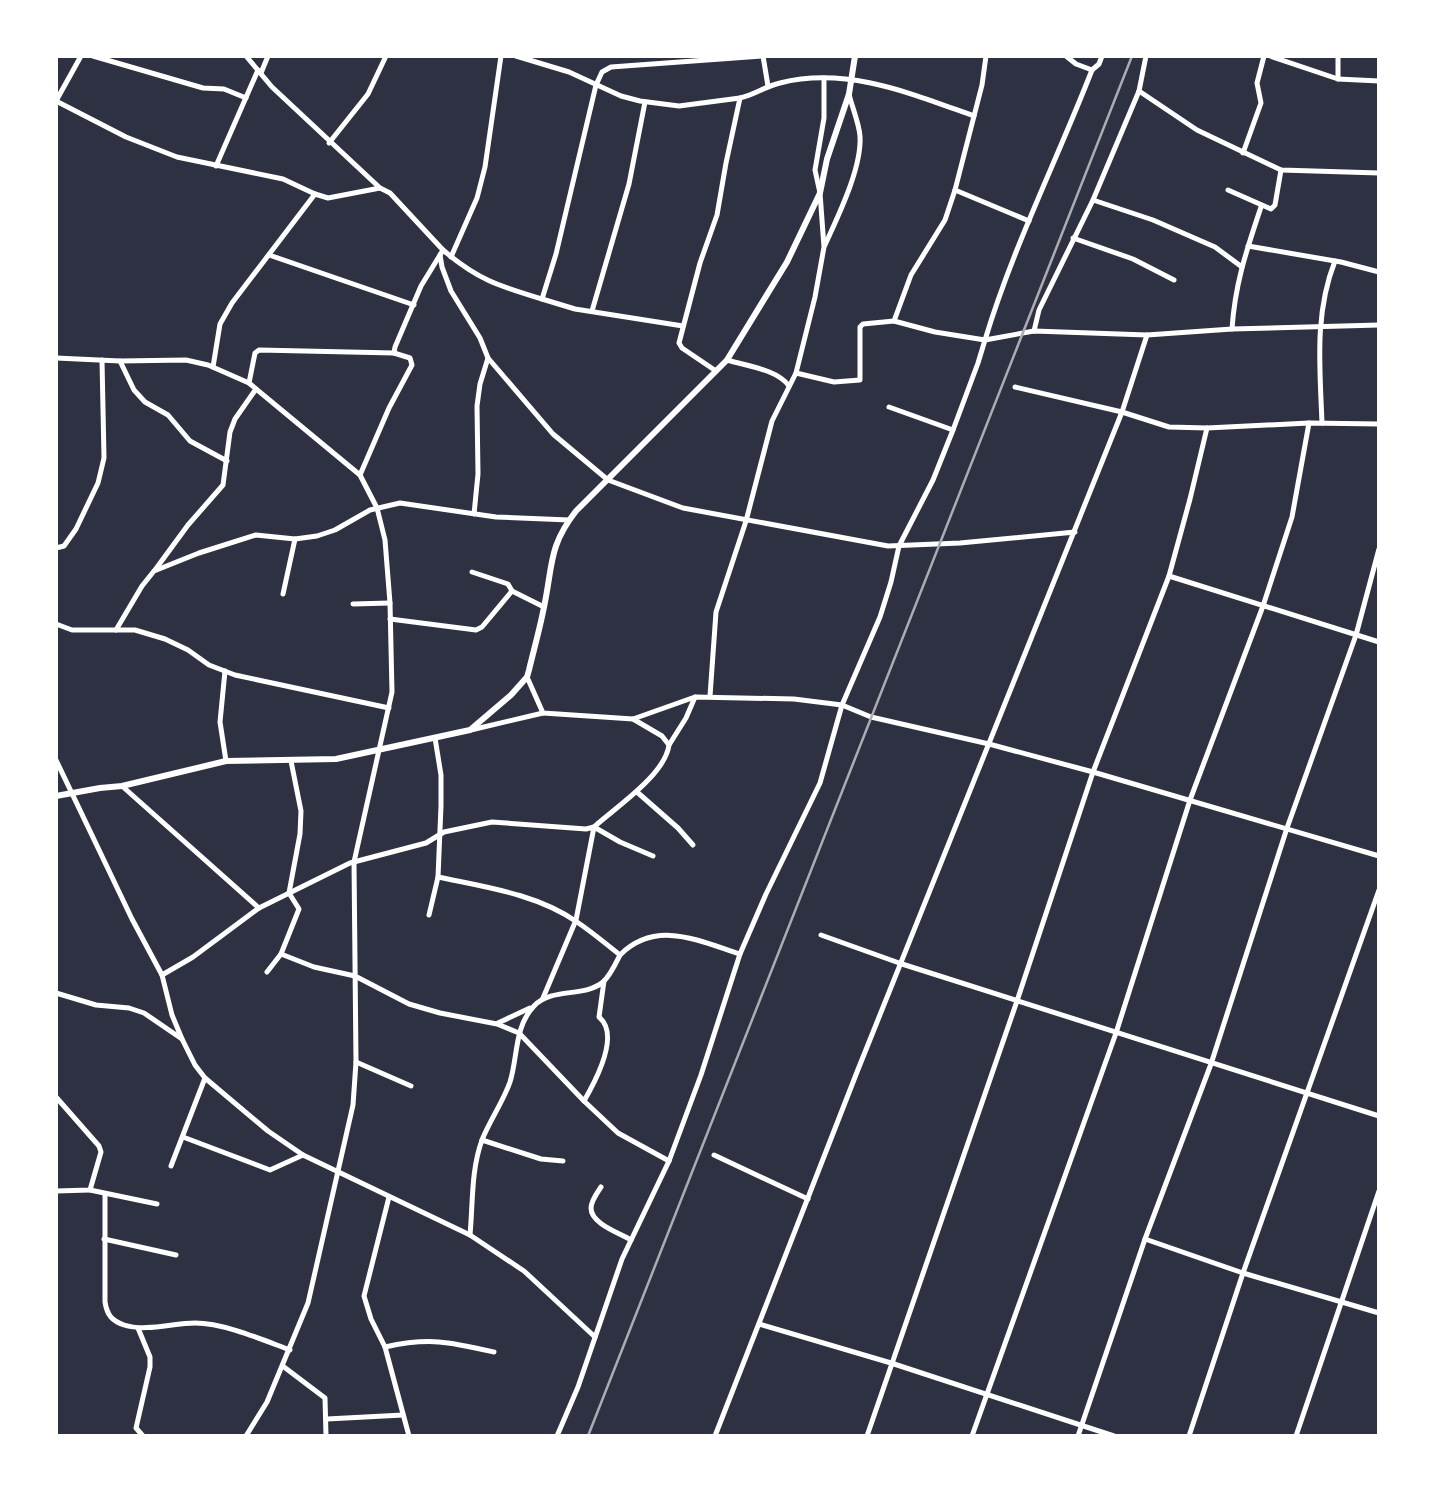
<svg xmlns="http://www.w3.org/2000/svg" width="1435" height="1492" font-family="Helvetica,sans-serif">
<rect width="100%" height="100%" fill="#2d3142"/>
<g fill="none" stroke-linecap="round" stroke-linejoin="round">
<!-- minor -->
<g stroke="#fff" stroke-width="5">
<path d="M93 56 203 88 224 89 246 98"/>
<path d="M246 56 272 87 380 188"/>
<path d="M516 56 569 72 621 96 640 101 679 106 740 98"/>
<path d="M763 56 768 86"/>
<path d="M1066 56 1076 64 1092 70"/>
<path d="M1146 56 1139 91 1197 130 1281 170 1379 173"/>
<path d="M1270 56 1338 79 1379 81"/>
<path d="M261 73 268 56"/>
<path d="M1338 79V56"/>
<path d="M56 101 126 137 177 157 283 179 315 194 328 198 380 188 390 193 443 250 440 255 442 267 451 291 480 338 488 358 480 384 477 406 478 474 474 514"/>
<path d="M56 101 81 56"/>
<path d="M329 143 368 94 386 56"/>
<path d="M1243 153 1261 103 1257 83 1264 56"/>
<path d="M216 166 258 70"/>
<path d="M955 190 1029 221"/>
<path d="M1228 190 1271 209 1275 205 1281 170"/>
<path d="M1093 200 1153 220 1215 247 1242 267"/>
<path d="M1073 238 1133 259 1174 280"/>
<path d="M825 245C838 216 862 168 860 136 859 123 852 107 849 94"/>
<path d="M1248 246 1341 262 1379 272"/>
<path d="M443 250C478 280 499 286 542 299"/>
<path d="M269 255 414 305"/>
<path d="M451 257 477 198 485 167 501 56"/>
<path d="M592 311 629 184 645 102"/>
<path d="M894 321 935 332 985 340C1013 247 1057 160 1092 70L1099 64 1102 56"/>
<path d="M683 326 575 309 542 299 556 254 596 85 602 72 611 67 762 56"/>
<path d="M1232 329C1235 283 1247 249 1261 207"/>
<path d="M1034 331 1039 310 1093 200 1139 91"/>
<path d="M56 358 120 361 186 360 208 365 249 383 360 475 389 408 412 365 410 358 394 353 395 347 421 286 440 255"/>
<path d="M488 358 553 434 608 480 683 508 888 546 960 543 1075 532"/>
<path d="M727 360C746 366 777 369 789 386"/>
<path d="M120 361 134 390 145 402 168 415 190 441 227 461"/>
<path d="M213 367 220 324 232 303 315 194"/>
<path d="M716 371 682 348 679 343 700 263 717 215 726 163 740 98C754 95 766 86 780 83 847 66 912 94 974 116"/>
<path d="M796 373 834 382 860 380V327L863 324 894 321 911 275 945 220 955 190 982 85 986 56"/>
<path d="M249 383 255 353 259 350 394 353"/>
<path d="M1015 387 1122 412 1169 427 1207 428 1309 423 1379 424"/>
<path d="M889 407 953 430"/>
<path d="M1322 423C1320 368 1314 314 1335 261"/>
<path d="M56 548 64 546 76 529 98 483 104 458 102 360"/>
<path d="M155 570 188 525 223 485 230 432 235 419 256 389"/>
<path d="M472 572 508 584 512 591 544 607"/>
<path d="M1169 576 1379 642"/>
<path d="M283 594 295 539"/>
<path d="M353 604 390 603"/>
<path d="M390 619 476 630 482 627 512 591"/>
<path d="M56 624 72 630H135L165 639 188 650 209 665 235 675 389 708"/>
<path d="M116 630 142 586 154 571 199 553 256 535 295 539 317 536 335 530 370 510 400 503 496 517 569 520"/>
<path d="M225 671 220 722 226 761"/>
<path d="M527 677 543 713 633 719 695 697 794 699 842 705 871 717 989 744 1093 772 1379 856"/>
<path d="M710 696 716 612 746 521 772 421 796 373 815 297 824 247 820 193 815 170 824 118V78"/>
<path d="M471 730 543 713"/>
<path d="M669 745 686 718 695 697"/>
<path d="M56 760 132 919 162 975 172 1015 182 1039 195 1065 205 1078 268 1131 303 1155 470 1235 524 1271 595 1337"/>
<path d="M122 786 259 908"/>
<path d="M637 792 678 828 693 845"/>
<path d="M594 827 620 842 653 856"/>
<path d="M438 877C485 887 537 894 577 922 592 932 606 944 620 955 656 919 699 941 740 954"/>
<path d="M429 915 438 877 441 806V775L435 738"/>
<path d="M821 935 902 964 1379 1116"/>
<path d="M281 954 314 967 355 976 409 1004 440 1013 497 1024 519 1033 584 1101 618 1133 669 1161"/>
<path d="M267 972 281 954 299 909 289 893 300 834 301 811 291 761"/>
<path d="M162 975 193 957 259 908 350 863 426 843 444 832 492 822 586 829 594 827C616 807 665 775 669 745L662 736 633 719"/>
<path d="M56 993 96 1005 129 1008 144 1013 182 1039"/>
<path d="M543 998 576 920 594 827"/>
<path d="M498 1023 530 1008"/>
<path d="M356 1062 411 1086"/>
<path d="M56 1097 99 1146 101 1152 90 1190 56 1191"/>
<path d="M584 1101C595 1082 621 1035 599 1017L604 981"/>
<path d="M183 1137 270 1170 303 1155"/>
<path d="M482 1140 541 1159 563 1161"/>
<path d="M714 1155 808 1199"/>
<path d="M171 1166 205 1078"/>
<path d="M601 1187C597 1193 591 1201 591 1208 591 1224 620 1233 631 1240"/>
<path d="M90 1190 157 1204"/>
<path d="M105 1195V1302C107 1315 112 1321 124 1325 146 1332 173 1323 195 1323 224 1323 263 1340 290 1350"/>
<path d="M389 1197 364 1296 371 1319 385 1347 409 1436"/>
<path d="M470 1235C473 1203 471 1170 482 1140 490 1120 503 1102 510 1082 518 1057 514 1027 534 1006 552 987 584 998 603 982 610 976 616 963 620 955"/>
<path d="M104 1239 176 1255"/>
<path d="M1145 1239 1243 1273 1379 1313"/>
<path d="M759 1324 891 1363 1114 1436"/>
<path d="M138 1328 150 1357V1367L136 1428 143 1436"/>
<path d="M385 1347C430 1337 450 1342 494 1352"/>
<path d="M284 1367 325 1398 326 1436"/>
<path d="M327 1419 403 1415"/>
<path d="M246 1436 267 1402 308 1303 353 1105 356 1062 354 862 392 692 390 603 385 540 377 508 360 475"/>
<path d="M557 1436 578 1387 622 1259 669 1161 701 1075 740 954 766 894 820 783 842 705 880 617 891 582 899 546 933 480 953 430 978 363 985 340 1034 331 1147 335 1232 329 1379 325"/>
<path d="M715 1436 857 1072 1122 412 1147 335"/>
<path d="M867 1436 1017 1001 1093 772 1169 576 1190 499 1207 428"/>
<path d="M972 1436 1116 1033 1190 800 1263 606 1292 517 1309 423"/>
<path d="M1078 1436 1145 1239 1211 1064 1287 828 1356 635 1379 549"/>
<path d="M1189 1436 1243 1273 1379 890"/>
<path d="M1296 1436 1379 1191"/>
</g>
<!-- tertiary -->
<path stroke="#fff" stroke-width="6" d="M56 796 100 788 122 786 226 761 336 759 470 730 511 695 527 677 529 670C534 649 540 628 544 607 553 565 548 547 576 511L727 360 787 262 820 193 827 159 849 94 855 56"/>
<!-- rail -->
<path stroke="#abadb3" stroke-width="2.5" d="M588 1436 1132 56"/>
</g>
<!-- border -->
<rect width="1435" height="1492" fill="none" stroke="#ffffff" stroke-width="116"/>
</svg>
